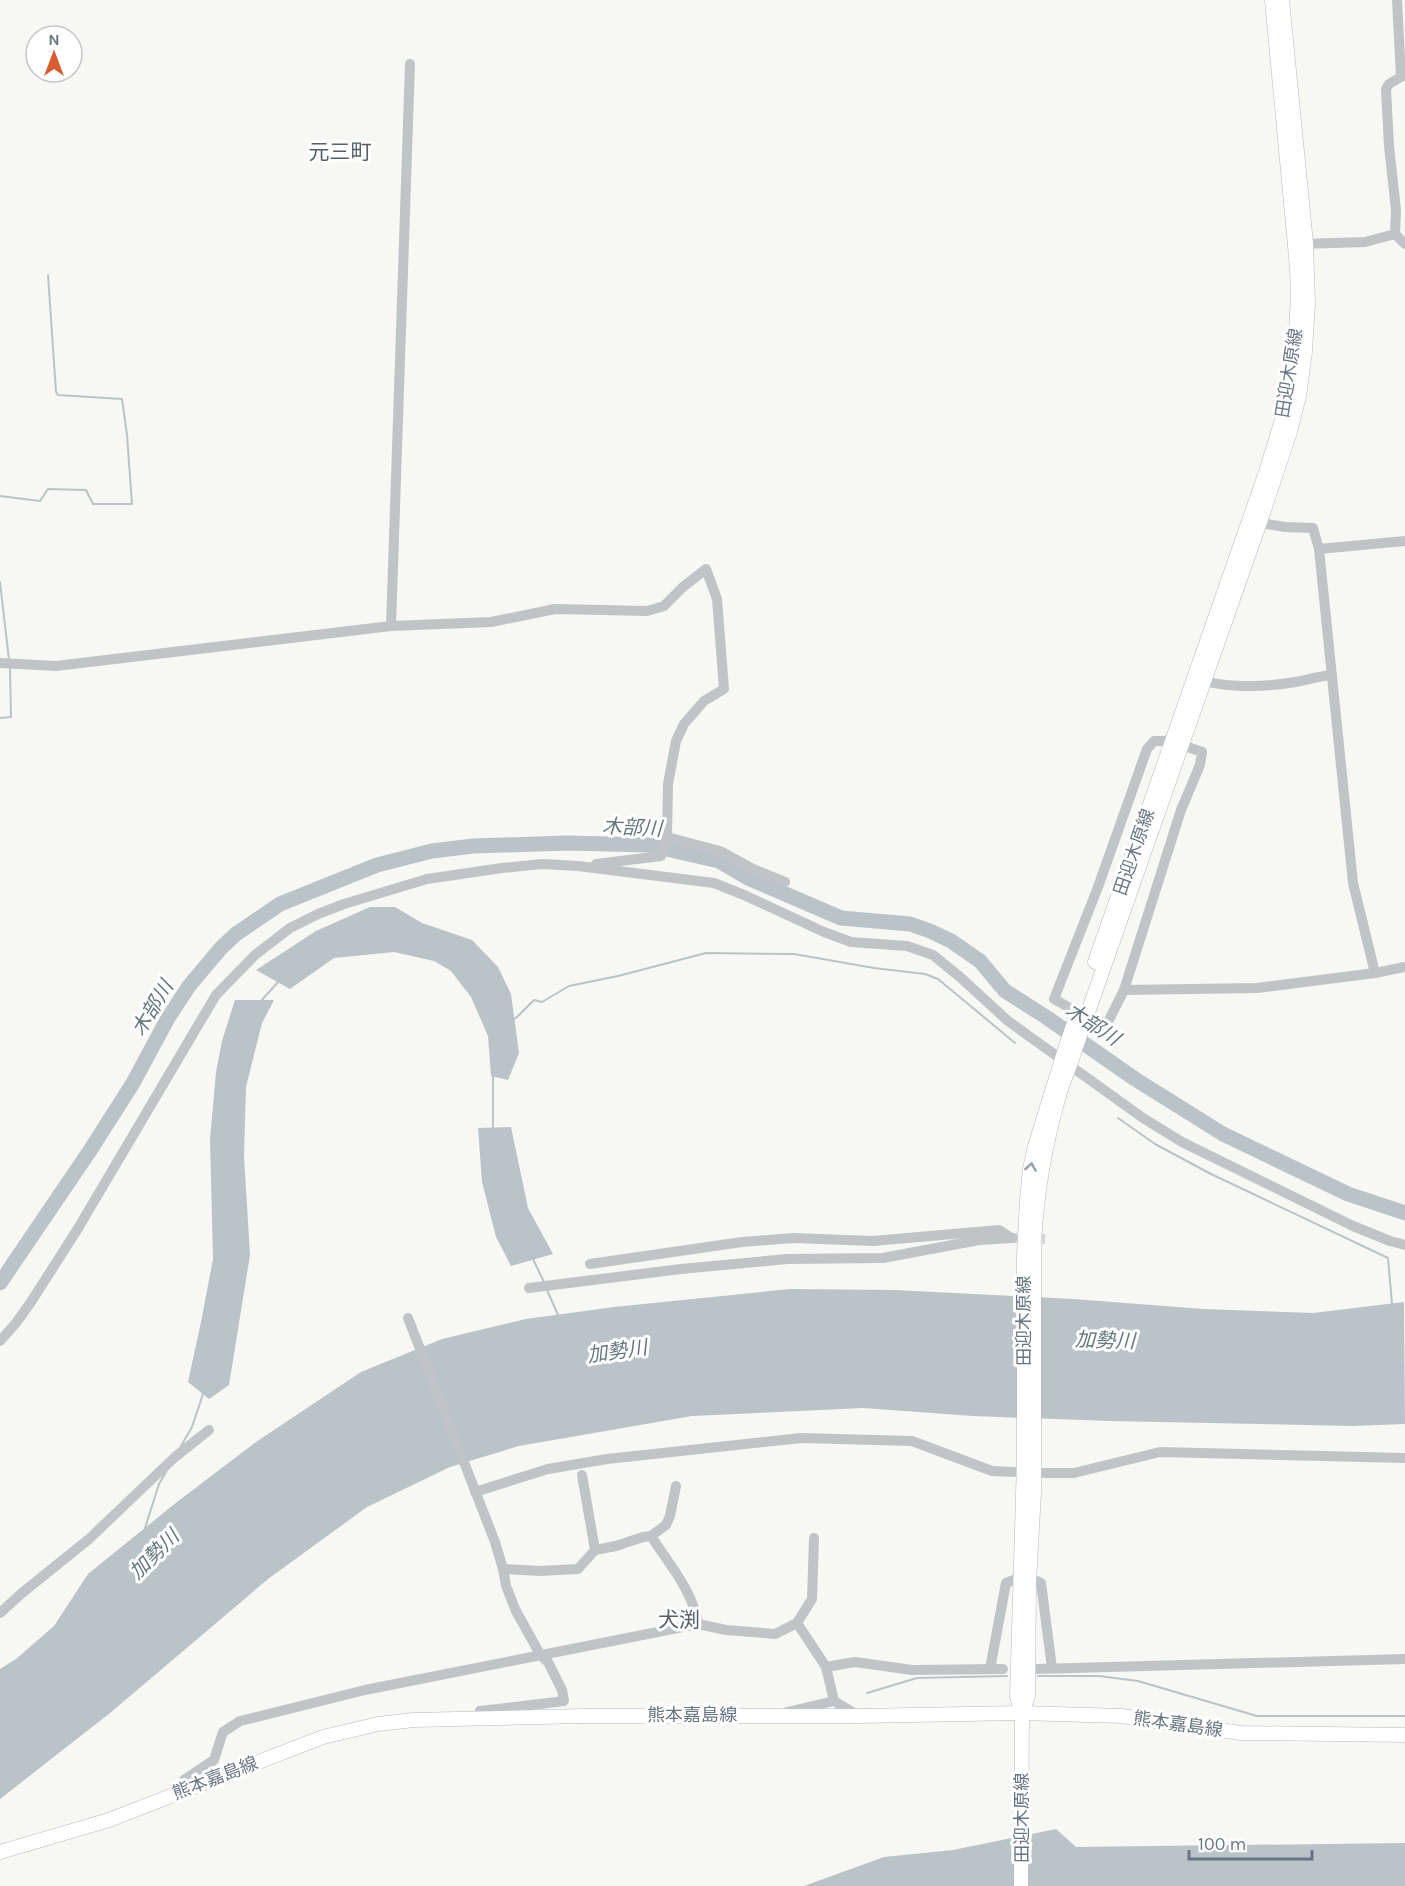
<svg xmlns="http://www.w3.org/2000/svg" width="1405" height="1886" font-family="Karla,'Noto Sans JP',sans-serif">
<rect width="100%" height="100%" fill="#f7f7f4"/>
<!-- water -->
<g fill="#b9c3c8">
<path d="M370 907H395L422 923 472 940 498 967 511 994 519 1053 508 1080 491 1076 488 1036 471 997 451 971 434 961 394 952 334 958 290 989 256 970 316 931Z"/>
<path d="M235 1000H274L262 1023 246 1087 244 1156 250 1255 229 1385 209 1399 188 1382 201 1322 213 1259 210 1139 216 1072 222 1041Z"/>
<path d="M511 1127 528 1208 553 1254 511 1266 496 1237 482 1182 478 1128Z"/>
<path d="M790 1289 895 1290 1073 1299 1204 1309 1313 1313 1404 1302 1405 1424 1353 1426 1109 1421 973 1416 863 1408 692 1416 519 1446 450 1467 367 1507 268 1579 110 1713 0 1799V1669L16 1659 54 1626 88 1574 177 1502 256 1442 361 1372 442 1339 526 1319 614 1307Z"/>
<path d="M1056 1829 1076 1847 1405 1843V1886H804L884 1857 953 1850Z"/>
</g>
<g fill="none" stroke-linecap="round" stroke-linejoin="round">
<!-- stream -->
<g stroke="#b9c3c8" stroke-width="2">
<path d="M0 496 40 501 48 489 86 490 93 504H132L127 435 122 399 58 395 56 392 48 275"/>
<path d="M0 582 9 660"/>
<path d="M0 718 11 717 10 669"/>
<path d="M261 1001 279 981"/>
<path d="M513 1019 516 1018 534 1000 542 1002 569 986 618 976 706 953 794 954 874 968 925 974 938 979 1015 1043"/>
<path d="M493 1076V1130"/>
<path d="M1118 1118 1155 1144 1211 1174 1388 1258 1392 1304"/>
<path d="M532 1257 544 1282"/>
<path d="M547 1290 558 1315"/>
<path d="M181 1446 192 1427 204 1391"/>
<path d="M145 1528 159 1484 166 1472"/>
<path d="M1038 1676H1099L1138 1681 1257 1716H1405"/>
<path d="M867 1693 917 1678 1007 1676"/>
</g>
<!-- river -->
<path stroke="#b9c3c8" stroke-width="15" d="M0 1283 91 1149 133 1083 168 1018 189 986 221 948 236 934 280 904 377 865 432 851 473 846 567 843 649 845 719 861 748 878 841 918 910 924 930 931 951 941 980 961 1005 991 1046 1017 1135 1079 1223 1134 1348 1194 1405 1213"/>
<!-- minor-tunnel -->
<path stroke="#d3d7d8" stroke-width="10" stroke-dasharray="10 5" stroke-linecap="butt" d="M1012 1238 1045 1239"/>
<!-- major casing -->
<g stroke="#b6b9bd" stroke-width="15">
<g id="major">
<path d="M1095 962 1266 472 1288 400 1295 350 1298 297 1297 267 1272 0"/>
<path d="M1093 998 1260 522 1290 432 1299 396 1305 352 1308 303 1306 243 1282 0"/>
<path d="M1022 1713 1028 1696 1029 1582 1034 1492V1242C1037 1192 1045 1144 1059 1096 1063 1081 1070 1067 1074 1053"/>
<path d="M0 1852 109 1820 323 1737 378 1724 414 1720 584 1716H860L1022 1713 1122 1716 1241 1733 1405 1735"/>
<path d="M1021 1886 1022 1713 1017 1697 1024 1462V1254L1027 1200 1030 1169 1035 1146 1066 1046"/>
</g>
</g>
<!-- minor -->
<g stroke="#c0c4c7" stroke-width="10">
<path d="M1395 234 1396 210 1389 146 1386 89 1389 84 1401 77 1397 0"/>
<path d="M1301 244 1365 242 1395 234 1405 244"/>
<path d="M1255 522 1285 527 1313 528 1319 549 1353 883 1375 973"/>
<path d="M1319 549 1405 541"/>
<path d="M391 626 410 64"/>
<path d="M0 663 56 666 391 626 491 622 555 609 647 611 664 606 683 587 706 569 717 599 724 689 704 701 684 724 676 741 668 784 667 837 661 856 596 864"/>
<path d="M1197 678C1222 689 1268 687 1295 682 1307 680 1319 676 1332 675"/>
<path d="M1173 736 1166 741H1154L1147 749 1098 887 1054 999 1105 1028 1124 990 1181 810 1200 765 1202 752 1182 745"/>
<path d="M667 837 720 851 753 869 785 882"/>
<path d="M1124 990 1257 988 1375 973 1405 967"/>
<path d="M590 1264 742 1242 793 1238 873 1241 999 1230 1011 1238"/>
<path d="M529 1288 681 1269 787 1259 883 1258 979 1240 1012 1238"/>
<path d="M408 1318 495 1542 503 1569 506 1586 516 1611 541 1656 548 1662 562 1690 564 1701 480 1711 478 1718"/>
<path d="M0 1341 16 1323 31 1302 77 1230 216 995 255 955 290 928 318 914 344 904 427 879 502 868 542 864 578 866 714 883 744 895 824 932 851 942 907 946 933 955 960 977 1008 1021 1143 1118 1182 1142 1353 1226 1390 1241 1405 1245"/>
<path d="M1044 1473H1074L1160 1452 1405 1458"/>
<path d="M582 1475 595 1550"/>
<path d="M475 1492 548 1469 607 1459 801 1438 912 1441 992 1471 1014 1472"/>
<path d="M651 1536 666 1525 670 1516 676 1486"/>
<path d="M503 1569 540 1571 578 1569 595 1550 616 1546 643 1537 651 1536C669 1564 693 1591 698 1624"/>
<path d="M1029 1582 1037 1581 1041 1583 1052 1668"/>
<path d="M0 1613 22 1593 89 1539 175 1457 209 1430"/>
<path d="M797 1623 826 1667 834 1701"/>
<path d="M826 1667 855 1662 912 1670 1003 1669"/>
<path d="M990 1669 1006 1583 1019 1578"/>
<path d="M1037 1669 1405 1659"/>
<path d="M787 1712 834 1701 859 1716"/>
<path d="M182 1791 184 1780 214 1760 223 1732 240 1721 365 1690 698 1624 726 1630 775 1634 797 1623 812 1599 814 1538"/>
</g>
<!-- major -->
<use href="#major" stroke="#fff" stroke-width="14"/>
<!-- major-bridge casing -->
<g stroke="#b6b9bd" stroke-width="15" stroke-linecap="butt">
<g id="major-bridge">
<path d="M1066 1046 1076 1017"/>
<path d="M1074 1053 1093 998"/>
</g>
</g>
<!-- major-bridge -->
<use href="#major-bridge" stroke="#fff" stroke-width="14"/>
</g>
<!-- one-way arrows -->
<defs><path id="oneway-chevron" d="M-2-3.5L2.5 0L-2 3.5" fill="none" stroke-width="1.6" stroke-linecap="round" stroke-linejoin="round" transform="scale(1.5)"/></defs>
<use stroke="#959fa8" href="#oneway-chevron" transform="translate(1031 1167) rotate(-81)"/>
<g text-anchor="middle" stroke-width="6" stroke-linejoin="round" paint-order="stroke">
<!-- street labels -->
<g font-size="18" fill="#687683" stroke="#fff">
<text transform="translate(1289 373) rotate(-81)" y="6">田迎木原線</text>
<text transform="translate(1134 852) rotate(-71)" y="6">田迎木原線</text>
<text transform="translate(1024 1321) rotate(-90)" y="6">田迎木原線</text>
<text x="692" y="1721">熊本嘉島線</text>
<text transform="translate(1178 1724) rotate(8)" y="6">熊本嘉島線</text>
<text transform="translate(215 1778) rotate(-21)" y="6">熊本嘉島線</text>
<text transform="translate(1022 1818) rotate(-90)" y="6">田迎木原線</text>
</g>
<!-- water labels -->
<g font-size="20" font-style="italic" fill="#63777f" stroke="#fff">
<text transform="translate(632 827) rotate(3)" y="7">木部川</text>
<text transform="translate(152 1008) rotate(-59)" y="7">木部川</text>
<text transform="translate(1093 1024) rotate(33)" y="7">木部川</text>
<text transform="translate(1105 1340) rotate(2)" y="7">加勢川</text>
<text transform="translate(617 1351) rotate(-8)" y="7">加勢川</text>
<text transform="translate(154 1554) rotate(-45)" y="7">加勢川</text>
</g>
<!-- quarter labels -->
<g font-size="21" fill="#556069" stroke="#fff">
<text x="340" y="159">元三町</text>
<text x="679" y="1627">犬渕</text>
</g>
</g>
<!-- north arrow -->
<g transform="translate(54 54)"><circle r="28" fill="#ffffff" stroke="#c3c8cd" stroke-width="1.5"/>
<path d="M0-4.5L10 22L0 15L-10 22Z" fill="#d85b32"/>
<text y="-9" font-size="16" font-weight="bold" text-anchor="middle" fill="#687683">N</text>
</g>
<!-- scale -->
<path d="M1189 1850v9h123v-9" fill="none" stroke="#687683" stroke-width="3"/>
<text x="1198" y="1850" font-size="18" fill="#687683" stroke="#ffffff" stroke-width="4.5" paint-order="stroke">100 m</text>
</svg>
